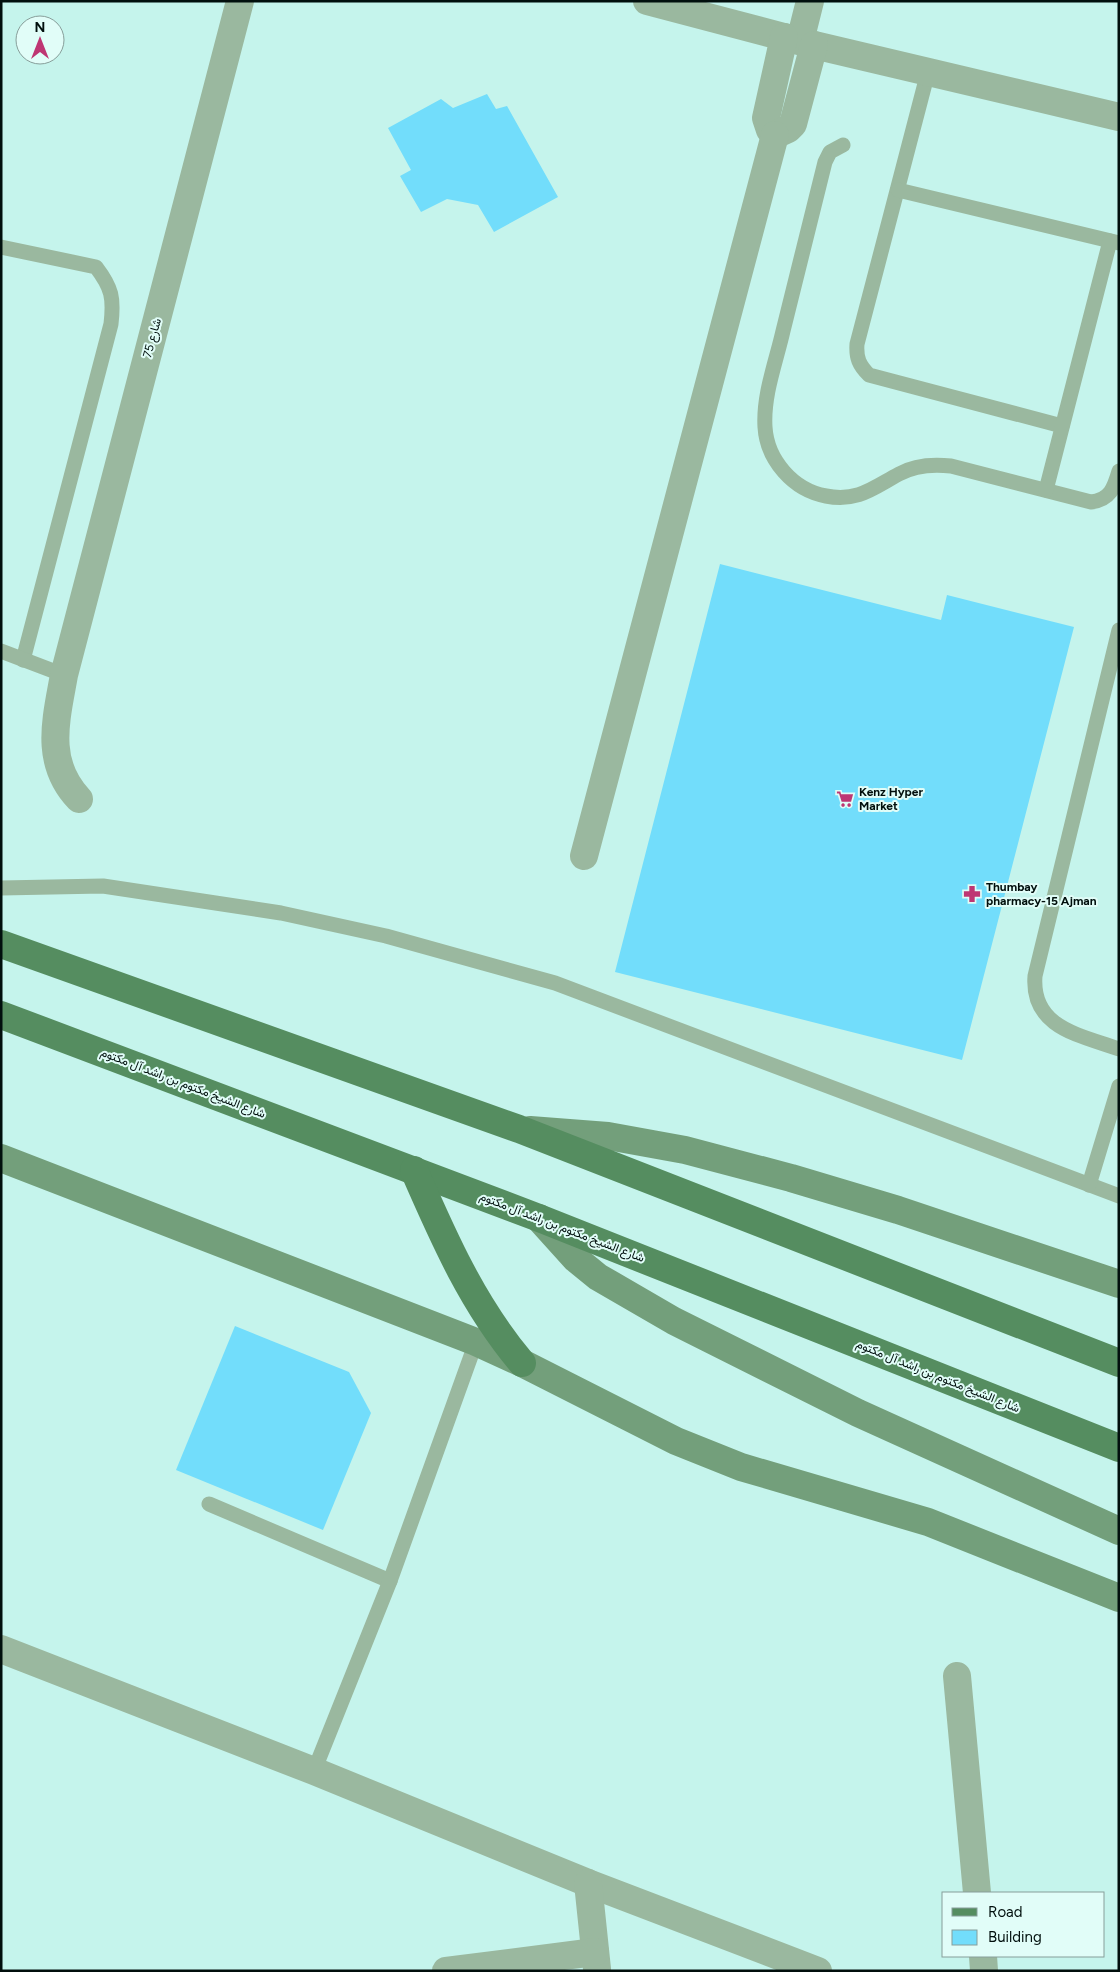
<svg xmlns="http://www.w3.org/2000/svg" width="1120" height="1972" font-family="Figtree,Vazirmatn,sans-serif">
<rect width="100%" height="100%" fill="#c5f4ec"/>
<!-- building -->
<g fill="#72ddfb">
<path d="M487 94 496 109 507 106 558 197 494 232 478 205 447 199 421 212 400 176 411 170 388 128 441 99 453 108Z"/>
<path d="M720 564 941 620 947 595 1074 627 962 1060 615 972Z"/>
<path d="M235 1326 349 1372 371 1413 323 1530 176 1470Z"/>
</g>
<g fill="none" stroke-linecap="round" stroke-linejoin="round">
<!-- lane -->
<g stroke="#9ab89f" stroke-width="15">
<path d="M928 72 857 344C856 358 859 365 869 375L1062 426"/>
<path d="M843 145 830 152 825 162C811 218 797 275 783 331 776 362 763 395 765 427 767 460 793 490 826 496 858 502 873 488 899 474 915 465 933 464 951 466L1091 502C1110 500 1114 488 1119 471"/>
<path d="M898 190 1119 243"/>
<path d="M1 247 96 267C112 288 114 298 111 324L23 660"/>
<path d="M1046 490 1110 241"/>
<path d="M1119 630 1035 976C1031 1028 1080 1035 1119 1049"/>
<path d="M1 651 64 675"/>
<path d="M1 888 103 886 281 913 386 936 555 983 1119 1196"/>
<path d="M1089 1185 1119 1086"/>
<path d="M209 1504 390 1581"/>
<path d="M314 1771 390 1581 476 1342"/>
</g>
<!-- street -->
<g stroke="#9ab89f" stroke-width="28">
<path d="M647 1 814 45 1119 117"/>
<path d="M800 41 810 1"/>
<path d="M775 135 770 130 766 118 784 37"/>
<path d="M775 135 788 129 793 124 814 45"/>
<path d="M79 799C44 762 56 720 64 675L240 1"/>
<path d="M584 856 775 135"/>
<path d="M1 1649 314 1771 588 1883 818 1971"/>
<path d="M957 1676 977 1893"/>
<path d="M588 1883 597 1969"/>
<path d="M983 1956 984 1971"/>
<path d="M446 1971 595 1952"/>
</g>
<!-- secondary -->
<g stroke="#739f7b" stroke-width="28">
<path d="M530 1130 608 1136 685 1150 791 1178 898 1210 1119 1284"/>
<path d="M1 1158 476 1342 522 1363 676 1441 741 1467 928 1522 1119 1598"/>
<path d="M539 1218 576 1259 598 1277 674 1321 858 1413 1119 1531"/>
</g>
<!-- primary -->
<g stroke="#558d60" stroke-width="28">
<path d="M1 944 519 1129 1119 1363"/>
<path d="M1 1015 539 1218 1119 1448"/>
<path d="M414 1170C444 1239 473 1305 522 1363"/>
</g>
</g>
<!-- icons -->
<defs>
<g id="supermarket-bare" transform="scale(1.35)"><path d="M-6-5.5h2.5l.6 2H6L4.5 2H-2.5L-4.4-4H-6ZM-1.5 3.2a1.3 1.3 0 1 0 .1 0ZM3 3.2a1.3 1.3 0 1 0 .1 0Z" fill="#be3673" stroke="#e1fdf8" stroke-width="2.5" paint-order="stroke"/></g>
<g id="pharmacy-bare" transform="scale(1.35)"><path d="M-2-6h4v4h4v4h-4v4h-4v-4h-4v-4h4Z" fill="#be3673" stroke="#e1fdf8" stroke-width="2.5" paint-order="stroke"/></g>
</defs>
<g fill-rule="evenodd">
<use href="#supermarket-bare" x="845" y="799"/>
<use href="#pharmacy-bare" x="972" y="894"/>
</g>
<g text-anchor="middle" stroke-width="4" stroke-linejoin="round" paint-order="stroke">
<!-- street labels -->
<g font-size="12" fill="#010f0d" stroke="#e1fdf8">
<text transform="translate(152 338) rotate(-75)" y="4">شارع 75</text>
<text transform="translate(183 1083) rotate(21)" y="4">شارع الشيخ مكتوم بن راشد آل مكتوم</text>
<text transform="translate(562 1227) rotate(21)" y="4">شارع الشيخ مكتوم بن راشد آل مكتوم</text>
<text transform="translate(938 1376) rotate(22)" y="4">شارع الشيخ مكتوم بن راشد آل مكتوم</text>
</g>
<!-- poi labels -->
<g font-size="12" font-weight="bold" fill="#010f0d" stroke="#e1fdf8" text-anchor="start">
<text x="859" y="796">Kenz Hyper<tspan x="859" dy="14">Market</tspan></text>
<text x="986" y="891">Thumbay<tspan x="986" dy="14">pharmacy-15 Ajman</tspan></text>
</g>
</g>
<!-- border -->
<rect width="1120" height="1972" fill="none" stroke="#010f0d" stroke-width="5"/>
<!-- legend -->
<rect x="942" y="1892" width="162" height="65" fill="#e1fdf8" stroke="#879e9a"/>
<rect x="952" y="1908" width="25" height="8" fill="#558d60" stroke="#879e9a"/>
<text x="988" y="1917" font-size="15" fill="#010f0d">Road</text>
<rect x="952" y="1930" width="25" height="15" fill="#72ddfb" stroke="#879e9a"/>
<text x="988" y="1942" font-size="15" fill="#010f0d">Building</text>
<!-- north arrow -->
<g transform="translate(40 40)"><circle r="24" fill="#e1fdf8" stroke="#879e9a"/>
<path d="M0-4L9 19L0 12L-9 19Z" fill="#be3673"/>
<text y="-8" font-size="14" font-weight="bold" text-anchor="middle" fill="#010f0d">N</text>
</g>
</svg>
